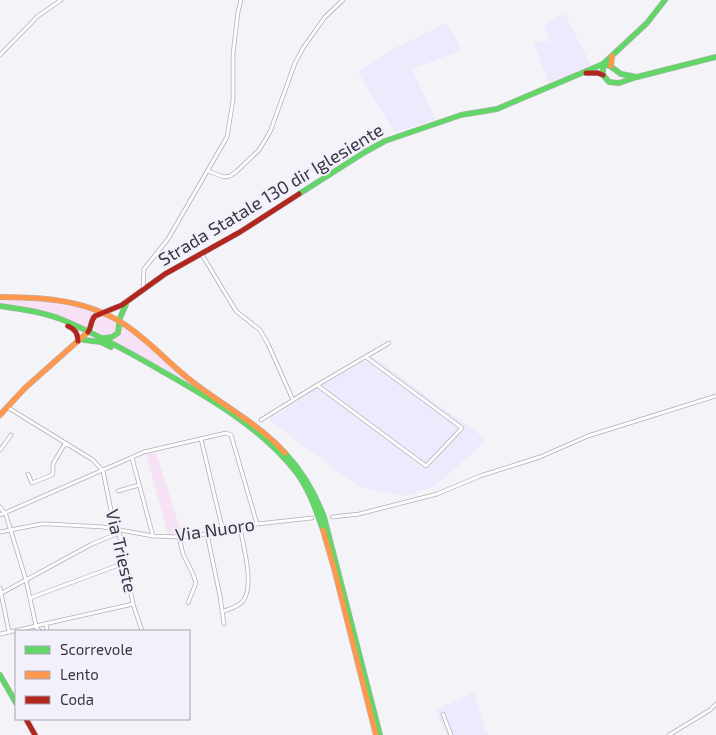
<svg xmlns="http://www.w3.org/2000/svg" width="716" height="735" font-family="'Exo 2',sans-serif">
<rect width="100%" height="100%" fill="#f3f3f8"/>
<!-- built -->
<g fill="#eceafc">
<path d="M564 13 591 65 549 83 534 43 549 41 544 24Z"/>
<path d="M447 23 462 50 412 69 435 119 395 133 358 72 397 47Z"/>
<path d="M373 357 487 440 435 486 405 496 359 487 269 420 315 389Z"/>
<path d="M474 692 485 730 489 735H447L441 724 436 710Z"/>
</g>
<!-- green -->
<g fill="#f7e1f4">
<path d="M0 299H34L66 303 98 312C87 318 92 320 88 329 59 317 31 307 0 304Z"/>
<path d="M102 316C110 317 125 327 112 335 101 341 83 322 102 316Z"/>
<path d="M122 324 156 351 189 383 150 361 110 340C121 336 119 334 122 324Z"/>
<path d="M156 453 182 535 168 534 146 454Z"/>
</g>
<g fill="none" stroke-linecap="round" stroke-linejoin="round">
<!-- street casing -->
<g stroke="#b1b0b7" stroke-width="4.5">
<g id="street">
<path d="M0 55 38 16 61 0"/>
<path d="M208 171 224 177 230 176 237 171 259 150 270 132 295 63 303 48 325 17 343 0"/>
<path d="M201 253 236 311 260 330 268 344 293 400"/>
<path d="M143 289 144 269 168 239 227 137 233 100V54L238 12 241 0"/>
<path d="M317 385 426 466 462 428 366 357"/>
<path d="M7 407 93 460 103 471 114 525 118 530 119 533 133 604 142 631"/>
<path d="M261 420 314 387 389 343"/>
<path d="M201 439 223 531"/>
<path d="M0 450 11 435"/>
<path d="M132 458 153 536"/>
<path d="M28 474 32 483 52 475 53 473V464L64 445H66"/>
<path d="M118 491 139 485"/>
<path d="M0 507 6 515 26 580 36 626 38 630 40 631"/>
<path d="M0 515 144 452 226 433 231 435 257 524"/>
<path d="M332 517 359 514 437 494 480 476 540 457 588 436 716 396"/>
<path d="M0 532 41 524H49L103 527 153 536 179 537 207 534 257 524 312 518"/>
<path d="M207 534 220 596 224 624"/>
<path d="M179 537 183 554 193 574 196 583 188 603"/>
<path d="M0 588 9 632"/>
<path d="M0 594 92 544 119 533"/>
<path d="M30 598 124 563"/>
<path d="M222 612C229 609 238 607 243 601 255 585 243 546 240 527"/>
<path d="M46 624 47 631"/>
<path d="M0 634 133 604"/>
<path d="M443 714 451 735"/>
<path d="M669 735 710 710 716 704"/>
</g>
</g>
<!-- fast casing -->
<g stroke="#b1b0b7" stroke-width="6">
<g id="fast">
<path d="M637 77 621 74 610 66 603 64V75L609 82 619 83 637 77 716 57"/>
<path d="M299 194 365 152 385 141 461 115 497 109 603 64 647 23 665 0"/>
<path d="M0 306C21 309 43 312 63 320 96 334 129 352 160 370 209 398 261 427 296 472 309 489 316 510 323 530"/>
<path d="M104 338 112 337 118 333 120 318 126 304"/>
<path d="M84 340 101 342 111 347"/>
<path d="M285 453C303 472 315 493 324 517L380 735"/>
<path d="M0 675 16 703"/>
</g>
</g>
<!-- slow casing -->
<g stroke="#b1b0b7" stroke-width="6">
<g id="slow">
<path d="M611 66 612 56"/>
<path d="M0 297C51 297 99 301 140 336 160 352 177 371 198 386 227 408 260 425 285 453"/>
<path d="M0 415 25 388 88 332"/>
<path d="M323 530 334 568 376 735"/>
</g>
</g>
<!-- jam casing -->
<g stroke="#b1b0b7" stroke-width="6">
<g id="jam">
<path d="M586 73H598L603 75"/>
<path d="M68 326C75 329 78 333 78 341"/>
<path d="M88 332C92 327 90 321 95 316L122 305 165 274 240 232 299 194"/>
<path d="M26 719 35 735"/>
</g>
</g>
<!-- street -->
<use href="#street" stroke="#fdfdfe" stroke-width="3"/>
<!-- fast -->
<use href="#fast" stroke="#63d668" stroke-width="5"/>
<!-- slow -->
<use href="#slow" stroke="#ff974d" stroke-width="5"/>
<!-- jam -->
<use href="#jam" stroke="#b3261e" stroke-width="5"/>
</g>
<g text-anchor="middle" stroke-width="4" stroke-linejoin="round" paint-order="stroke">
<!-- street labels -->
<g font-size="18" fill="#393742" stroke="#f1f0fb">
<text transform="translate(271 195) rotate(-31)" y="6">Strada Statale 130 dir Iglesiente</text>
<text transform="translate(215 530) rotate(-8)" y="6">Via Nuoro</text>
<text transform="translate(121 551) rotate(77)" y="6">Via Trieste</text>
</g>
</g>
<!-- legend -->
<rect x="15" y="630" width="175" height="90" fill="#f1f0fb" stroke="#a7a6b1"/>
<rect x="25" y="646" width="25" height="8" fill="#63d668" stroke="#a7a6b1"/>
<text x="60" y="655" font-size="15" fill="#393742">Scorrevole</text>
<rect x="25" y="671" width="25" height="8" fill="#ff974d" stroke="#a7a6b1"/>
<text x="60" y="680" font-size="15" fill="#393742">Lento</text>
<rect x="25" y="696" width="25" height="8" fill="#b3261e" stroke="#a7a6b1"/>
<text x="60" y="705" font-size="15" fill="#393742">Coda</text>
</svg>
